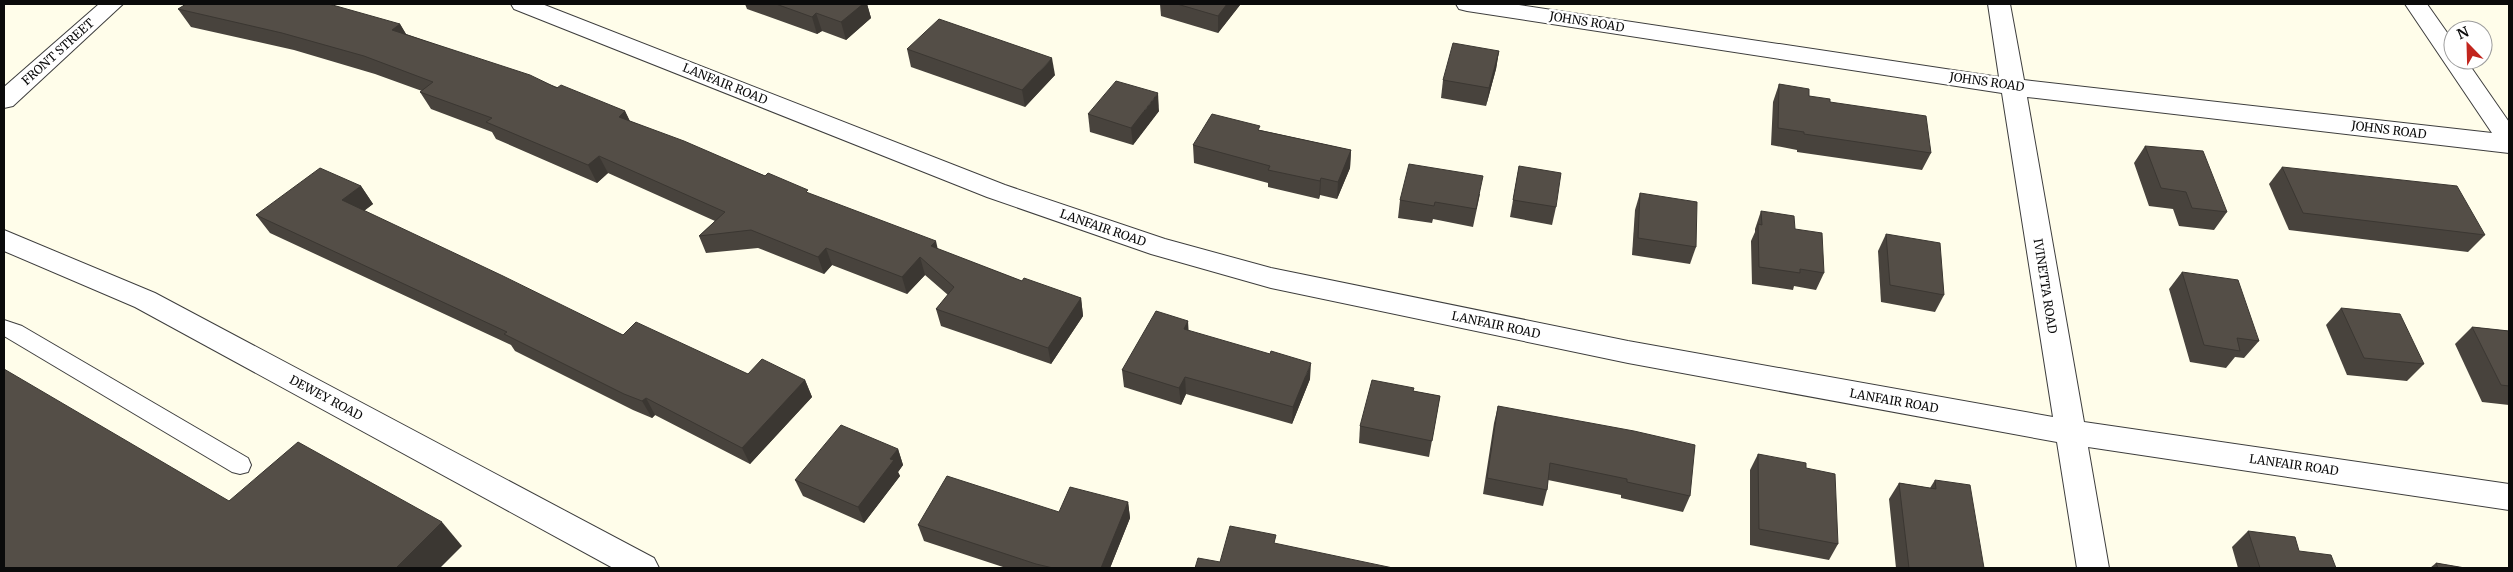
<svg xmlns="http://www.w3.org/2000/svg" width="2513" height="572" font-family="Merriweather,serif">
<rect width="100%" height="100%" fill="#fffdea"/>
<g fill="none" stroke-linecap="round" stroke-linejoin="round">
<!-- service casing -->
<g stroke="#3e3e3e" stroke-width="2">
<path id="service" d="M4 320 22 326 248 458 251 465 248 472 240 474 232 472 4 336Z"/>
</g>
<!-- minor casing -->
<g stroke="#3e3e3e" stroke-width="2">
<g id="minor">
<path d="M511 4H542L1005 185 1165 239 1271 268 1628 341 2053 417 2002 93 1467 11 1459 9 1456 4H1512L1999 77 1988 4H2010L2024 80 2492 133 2405 4H2427L2453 41V60H2466L2509 122V153L2027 97 2084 422 2509 484V510L2088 447 2109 568H2077L2057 442 1628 363 1271 288 1151 254 987 197 514 9Z"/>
<path d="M4 230 155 293 654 558 659 568H613L135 307 4 251Z"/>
</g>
</g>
<!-- tertiary casing -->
<g stroke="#3e3e3e" stroke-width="2">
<path id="tertiary" d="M99 4H123L13 106 4 108V87Z"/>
</g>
<!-- service -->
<use href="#service" fill="#fff" fill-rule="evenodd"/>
<!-- minor -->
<use href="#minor" fill="#fff" fill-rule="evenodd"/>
<!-- tertiary -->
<use href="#tertiary" fill="#fff" fill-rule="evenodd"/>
</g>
<!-- wall -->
<g fill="#48433d">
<path d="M745 4H867L871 18 846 40 822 31 817 34 747 9Z"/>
<path d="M1160 4H1240V5L1218 33 1161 16Z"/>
<path d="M178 9 400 24 406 34 625 111 630 121 810 194 937 249 1022 281 1081 298 1083 316 1051 364 941 326 936 309 948 295 925 275 907 294 832 265 824 274 758 248 706 253 699 236 715 221 608 173 597 183 496 139 492 132 431 109 420 92 422 91 375 74 294 50 191 27Z"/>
<path d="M907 49 1055 75 1025 107 911 67Z"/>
<path d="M1499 51 1496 69 1486 106 1441 98 1443 80Z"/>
<path d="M1779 84 1809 96 1830 102 1931 153 1922 170 1797 152V150L1771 145 1773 102Z"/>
<path d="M1159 111 1133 145 1090 132 1088 114Z"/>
<path d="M1260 130 1351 150 1350 168 1337 199 1320 195 1319 199 1268 187V183L1194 163 1193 145Z"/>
<path d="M2145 146 2227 212 2214 230 2179 226 2173 209 2149 206 2134 163Z"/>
<path d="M1519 166 1556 207 1552 225 1510 217Z"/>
<path d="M2282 167 2485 235 2468 252 2289 230 2269 184Z"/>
<path d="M361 186 373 204 364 211 623 335 748 374 805 380 812 397 750 464 655 415 652 418 633 410 515 351 511 345 270 233 256 215Z"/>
<path d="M1640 193 1696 247 1690 264 1632 255 1635 210Z"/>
<path d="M1480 194 1473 227 1433 219 1432 223 1398 218 1400 200Z"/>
<path d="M1761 211 1795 229 1824 273 1816 290 1794 286 1793 290 1752 284 1751 241 1755 232V229Z"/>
<path d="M1886 234 1944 295 1935 312 1881 302 1878 251Z"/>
<path d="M2182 272 2259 341 2244 358 2235 357 2226 368 2190 362 2169 289Z"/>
<path d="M2341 308 2424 364 2407 381 2347 375 2326 325Z"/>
<path d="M1188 321V331L1310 379 1292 424 1186 394 1181 405 1124 387 1122 370Z"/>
<path d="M2472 327 2509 331V405L2482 402 2455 344Z"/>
<path d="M1413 391 1440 396 1429 457 1359 443 1360 426Z"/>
<path d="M1498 406 1690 496 1683 512 1621 498V495L1548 480 1547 490 1543 506 1483 494 1494 423Z"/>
<path d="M898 449 903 465 898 472 900 476 864 523 803 496 795 480Z"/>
<path d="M1758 454 1806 468 1838 544 1829 560 1750 545V470Z"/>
<path d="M1935 480 1984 568H1896L1889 499 1899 483 1930 488Z"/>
<path d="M1128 502 1130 518 1110 568H1006L924 541 918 525 1059 512Z"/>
<path d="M2248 531 2336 568H2238L2232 547Z"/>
<path d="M2436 563 2465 568H2430Z"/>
</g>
<!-- shaded-wall -->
<g fill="#3b3732">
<path d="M863 4H867L871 18 846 40 841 22Z"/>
<path d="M1227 4H1240V5L1218 33V16Z"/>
<path d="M816 13 822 31 817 34 812 17Z"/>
<path d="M400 24 410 41 392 30Z"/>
<path d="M1499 51 1496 69 1486 106 1489 88Z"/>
<path d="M1052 58 1055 75 1025 107 1022 90Z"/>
<path d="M1158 93 1159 111 1133 145 1131 128Z"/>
<path d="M625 111 633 129 619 117Z"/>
<path d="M1351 150 1350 168 1337 199 1338 182Z"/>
<path d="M599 156 608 173 597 183 588 165Z"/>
<path d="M1321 178 1320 195 1319 199 1320 181Z"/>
<path d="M361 186 373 204 354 218 342 200Z"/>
<path d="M936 241 940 259 931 246Z"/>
<path d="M826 248 832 265 824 274 818 257Z"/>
<path d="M920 257 925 275 907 294 902 277Z"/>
<path d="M1081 298 1083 316 1051 364 1048 348Z"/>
<path d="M1188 321 1189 338 1184 329Z"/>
<path d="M1311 363 1310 379 1292 424 1293 407Z"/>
<path d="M1185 377 1186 394 1181 405 1179 388Z"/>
<path d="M805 380 812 397 750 464 742 448Z"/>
<path d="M646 398 655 415 652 418 642 401Z"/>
<path d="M898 449 903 465 898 472 900 476 864 523 858 507 890 459Z"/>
<path d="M1128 502 1130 518 1110 568H1101Z"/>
<path d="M442 522 462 546 440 568H396Z"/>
</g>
<!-- building -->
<g fill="#544e47" stroke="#3b3732">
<path d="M186 4H329L400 24 392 30 530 75 557 88 561 85 625 111 619 117 684 141 765 176 768 173 808 190 806 192 936 241 931 246 1022 281 1024 278 1081 298 1048 348 936 309 954 287 920 257 902 277 826 248 818 257 751 230 699 236 725 212 599 156 588 165 486 122 492 118 420 92 433 82 364 56 282 33 178 9Z"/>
<path d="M776 4H863L841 22 816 13 812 17Z"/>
<path d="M1177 4H1227L1218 16Z"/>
<path d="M939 19 1052 58 1022 90 907 49Z"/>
<path d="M1453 43 1499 51 1489 88 1443 80Z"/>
<path d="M1116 81 1158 93 1131 128 1088 114Z"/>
<path d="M1779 84 1809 89V96L1830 99V102L1926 116 1931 153 1804 134V132L1778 128Z"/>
<path d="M1212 114 1260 126 1258 130 1351 150 1338 182 1321 178 1320 181 1268 170 1270 166 1193 145Z"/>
<path d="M2145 146 2203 151 2227 212 2192 208 2186 192 2161 188Z"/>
<path d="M1409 164 1483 176 1476 209 1435 202 1434 206 1400 200Z"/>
<path d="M1519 166 1561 173 1556 207 1513 200Z"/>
<path d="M2282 167 2457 186 2485 235 2303 213Z"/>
<path d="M320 168 361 186 342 200 503 276 623 335 636 322 748 374 762 359 805 380 742 448 646 398 642 401 624 394 504 334 507 332 256 215Z"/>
<path d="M1640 193 1697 202 1696 247 1638 238Z"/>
<path d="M1761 211 1794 216 1795 229 1822 233 1824 273 1800 269V273L1759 267 1758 224 1762 225Z"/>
<path d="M1886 234 1940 243 1944 295 1890 285Z"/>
<path d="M2182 272 2238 280 2259 341 2237 338 2240 351 2204 345Z"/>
<path d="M2341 308 2400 314 2424 364 2364 358Z"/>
<path d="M1156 311 1188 321 1184 329 1270 354 1271 351 1311 363 1293 407 1185 377 1179 388 1122 370Z"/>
<path d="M2472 327 2509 331V386L2501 385Z"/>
<path d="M4 369 229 501 298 442 442 522 396 568H4Z"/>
<path d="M1372 380 1414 388 1413 391 1440 396 1432 441 1360 426Z"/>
<path d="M1498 406 1634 431 1695 445 1690 496 1627 482V479L1550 463 1547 490 1487 478Z"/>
<path d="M841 425 898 449 890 459 894 460 858 507 795 480Z"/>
<path d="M1758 454 1806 463V468L1835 474 1838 544 1759 529Z"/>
<path d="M947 476 1059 512 1070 487 1128 502 1101 568H1053L1036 564 918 525Z"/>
<path d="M1935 480 1970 485 1984 568H1909L1899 483 1936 489Z"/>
<path d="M1230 526 1276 535 1274 543 1393 568H1195L1198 558 1220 562Z"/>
<path d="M2248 531 2295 537 2299 551 2331 555 2336 568H2260Z"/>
<path d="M2436 563 2465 568H2438Z"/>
</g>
<g text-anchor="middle" stroke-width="5" stroke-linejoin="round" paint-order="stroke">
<!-- street labels -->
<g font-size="12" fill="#0b0b0b" stroke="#fff">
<text transform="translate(1587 22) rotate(9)" y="4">JOHNS ROAD</text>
<text transform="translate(58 52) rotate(-42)" y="4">FRONT STREET</text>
<text transform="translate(1987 82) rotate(8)" y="4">JOHNS ROAD</text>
<text transform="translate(725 84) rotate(22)" y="4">LANFAIR ROAD</text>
<text transform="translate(2389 130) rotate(7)" y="4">JOHNS ROAD</text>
<text transform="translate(1103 228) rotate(19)" y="4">LANFAIR ROAD</text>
<text transform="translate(2045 286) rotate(81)" y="4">IVINETTA ROAD</text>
<text transform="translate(1496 325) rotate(12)" y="4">LANFAIR ROAD</text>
<text transform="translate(326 398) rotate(28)" y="4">DEWEY ROAD</text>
<text transform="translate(1894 401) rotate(10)" y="4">LANFAIR ROAD</text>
<text transform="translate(2294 465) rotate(8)" y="4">LANFAIR ROAD</text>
</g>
</g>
<!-- border -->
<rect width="2513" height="572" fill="none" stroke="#0b0b0b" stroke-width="10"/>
<!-- north arrow -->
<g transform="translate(2468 45) rotate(337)"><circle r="24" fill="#ffffff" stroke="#9d9d9d"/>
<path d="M0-4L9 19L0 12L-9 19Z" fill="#c2251d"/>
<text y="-8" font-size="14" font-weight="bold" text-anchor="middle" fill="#0b0b0b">N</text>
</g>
</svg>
